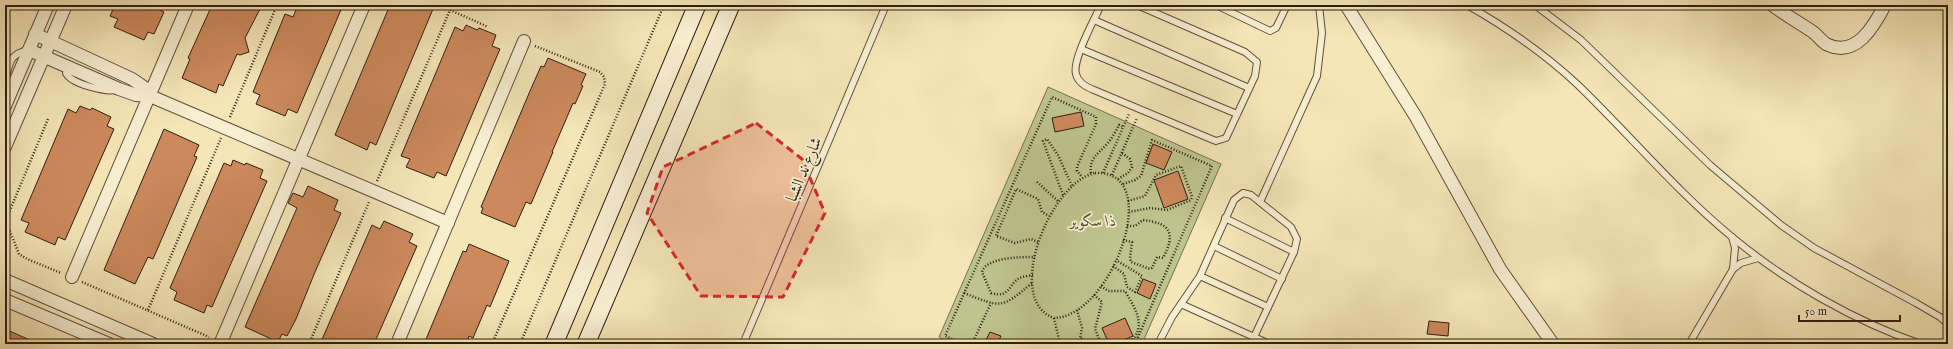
<svg xmlns="http://www.w3.org/2000/svg" width="1953" height="349" font-family="'IM FELL English',Amiri,serif">
<rect width="100%" height="100%" fill="#f5e6b8"/>
<filter id="stains"><feTurbulence type="fractalNoise" baseFrequency=".005" numOctaves="4"/><feColorMatrix values="0 0 0 0 .2 0 0 0 0 .09 0 0 0 0 .02 0 0 0 .5 -.17"/></filter>
<radialGradient id="worn" r=".72"><stop offset=".6" stop-color="#630" stop-opacity="0"/><stop offset="1" stop-color="#630" stop-opacity=".3"/></radialGradient>
<!-- green -->
<path fill="#bec48d" stroke="#767150" d="M1048 87 1221 164 1142 344H953L939 337Z"/>
<!-- building -->
<g fill="#cc895c" stroke="#2e1e13">
<path d="M115 5 122 8 123 5H157L156 8 164 12 154 34 148 32 144 40 114 27 118 19 110 16Z"/>
<path d="M212 5H251L260 9 245 38 249 52 240 55 237 54 223 86 219 84 216 93 182 78 190 59 188 58Z"/>
<path d="M298 5H343L297 113 288 109 285 116 256 104 260 95 253 92 285 14 293 17Z"/>
<path d="M390 5H422L433 9 376 145 370 142 367 150 335 135Z"/>
<path d="M466 25 477 30 479 28 496 35 492 46 500 49 446 176 437 172 434 178 406 167 410 159 401 156 455 27 463 31Z"/>
<path d="M548 58 586 74 581 85 583 86 575 104 573 103 552 152H553L531 204 526 202 515 227 481 213 483 208 481 207 530 91 541 66 544 67Z"/>
<path d="M80 106 90 110 92 108 111 117 107 126 114 129 65 240 58 237 55 245 25 232 29 223 21 220 68 109 76 113Z"/>
<path d="M1081 112 1084 126 1055 132 1052 118Z"/>
<path d="M164 129 199 145 194 156 197 157 153 259 148 257 135 284 104 270Z"/>
<path d="M1153 144 1172 152 1164 170 1146 163Z"/>
<path d="M233 160 245 165 246 163 263 170 260 178 267 181 212 307 207 305 204 313 174 300 177 292 170 288 224 163 231 166Z"/>
<path d="M1178 171 1188 199 1164 208 1154 180Z"/>
<path d="M308 186 338 200 334 210 341 213 315 272 296 319 287 336 282 334 278 342 245 327 297 208 288 203 293 193 303 197Z"/>
<path d="M384 221 413 234 409 242 417 246 374 344H320L372 225 380 229Z"/>
<path d="M469 244 509 261 490 307 487 305 473 338 469 336 466 344H424L463 251 466 252Z"/>
<path d="M1143 279 1156 284 1150 299 1137 293Z"/>
<path d="M1125 318 1133 336 1115 344H1109L1102 328Z"/>
<path d="M1429 321 1449 323 1448 336 1427 334Z"/>
<path d="M5 329 39 344H5Z"/>
<path d="M990 332 1001 336 997 344H984Z"/>
</g>
<g fill="none" stroke-linecap="round" stroke-linejoin="round">
<!-- service casing -->
<g stroke="#60503c" stroke-width="8">
<g id="service">
<path d="M1101 5C1094 20 1072 60 1076 74 1078 83 1086 87 1094 90L1211 139 1216 141 1226 138 1255 76 1257 62 1245 52 1137 5"/>
<path d="M1216 5 1270 31 1276 28 1287 5"/>
<path d="M1467 5C1504 26 1546 55 1577 84 1630 135 1676 191 1732 237 1786 282 1854 321 1921 344"/>
<path d="M1535 5 1581 40 1710 165 1781 225 1814 248 1916 303 1940 317 1948 324"/>
<path d="M1094 20 1249 88"/>
<path d="M1081 49 1237 114"/>
<path d="M68 67 66 73C71 84 105 92 116 90"/>
<path d="M5 81C10 62 9 54 29 50"/>
<path d="M1260 202 1317 76 1322 33 1319 5"/>
<path d="M1225 218 1294 252"/>
<path d="M1214 246 1282 279"/>
<path d="M1733 269 1741 263 1758 258"/>
<path d="M1200 276 1268 307"/>
<path d="M1181 304 1265 342"/>
<path d="M743 344 886 5"/>
<path d="M1158 344 1172 317 1200 276 1234 200 1243 193 1251 195 1291 227 1297 239 1294 252 1254 337"/>
<path d="M1689 344 1733 269 1735 248 1732 237"/>
</g>
</g>
<!-- minor casing -->
<g stroke="#60503c" stroke-width="14">
<g id="minor">
<path d="M1346 5 1416 117 1500 269 1553 344"/>
<path d="M1772 5C1784 14 1798 22 1810 30 1817 34 1820 40 1826 44 1856 59 1874 26 1885 5"/>
<path d="M35 34 132 79 145 88 150 96"/>
<path d="M29 50 119 89 136 95 150 96 448 223"/>
<path d="M5 106 48 5"/>
<path d="M5 147 66 5"/>
<path d="M72 277 188 5"/>
<path d="M5 280 153 344"/>
<path d="M5 300 109 344"/>
<path d="M221 342 364 5"/>
<path d="M397 344 524 41"/>
</g>
</g>
<!-- secondary casing -->
<g stroke="#2e1e13" stroke-width="19">
<g id="secondary">
<path d="M554 344 697 5"/>
<path d="M586 344 731 5"/>
</g>
</g>
<!-- path -->
<g stroke="#2e1e13" stroke-width="2.5" stroke-dasharray="1 2" stroke-linecap="butt">
<path d="M439 5 488 27"/>
<path d="M230 117 277 5"/>
<path d="M48 119 8 215 9 229 19 254 27 259 61 273"/>
<path d="M1091 173C1089 158 1098 154 1107 144 1112 138 1116 131 1119 125L1124 127"/>
<path d="M1095 173C1166 169 1112 317 1054 318 1003 300 1050 182 1095 173Z"/>
<path d="M1103 173 1129 114"/>
<path d="M1112 175 1137 118"/>
<path d="M1118 179 1128 173 1132 167 1130 159 1122 153"/>
<path d="M377 181 450 10"/>
<path d="M1037 182 1058 201"/>
<path d="M1123 184 1135 180 1141 176 1152 140 1212 166 1135 344"/>
<path d="M1063 195 1043 141 1047 139 1058 155 1072 186"/>
<path d="M1128 201 1145 196 1156 175 1181 166 1192 197 1191 200 1167 210 1150 208 1129 212"/>
<path d="M1123 240 1132 242 1130 258 1131 262 1150 269 1152 268 1157 257 1163 258C1176 234 1171 223 1143 220L1135 226H1127"/>
<path d="M1038 242 1031 239 1015 243 996 236 1016 189 1038 199 1042 212 1049 216"/>
<path d="M1113 266 1124 274 1127 287 1135 292 1142 276 1116 260"/>
<path d="M1033 275C1029 276 1024 276 1020 278 1009 283 1010 299 991 293L982 272C986 257 1022 257 1035 257"/>
<path d="M82 282 209 337"/>
<path d="M1101 286 1108 291H1125C1136 310 1148 327 1128 344"/>
<path d="M964 293C1002 308 1001 309 1032 283"/>
<path d="M1094 295 1102 302 1095 329 1101 344"/>
<path d="M148 310 221 138"/>
<path d="M1077 310 1082 328 1079 344"/>
<path d="M1054 318 1060 344"/>
<path d="M1081 338 1090 344"/>
<path d="M309 344 369 202"/>
<path d="M492 344 605 84 604 77 600 72 535 46"/>
<path d="M520 344 664 5"/>
<path d="M963 344 945 336 1052 97 1096 117V124L1077 167V171L1082 177"/>
<path d="M972 344 991 303"/>
</g>
<!-- service -->
<use href="#service" stroke="#f8efd1" stroke-width="6"/>
<!-- minor -->
<use href="#minor" stroke="#f8efd1" stroke-width="12"/>
<!-- secondary -->
<use href="#secondary" stroke="#f8efd1" stroke-width="17"/>
</g>
<!-- marked area -->
<path fill="#d62828" fill-opacity="0.2" stroke="#d62828" stroke-width="3" stroke-dasharray="8 5" stroke-linejoin="round" d="M756 123 802 159 825 213 783 297 701 296 647 213 663 167Z"/>
<g text-anchor="middle" stroke-width="3.5" stroke-linejoin="round" paint-order="stroke">
<!-- street labels -->
<g font-size="16" fill="#2e1e13" stroke="#f8efd1">
<text transform="translate(803 169) rotate(-67)" y="6">شارع ند الشبا</text>
</g>
<!-- park labels -->
<g font-size="16" font-style="italic" fill="#595038" stroke="#f8efd1">
<text x="1093" y="226">ذا سكوير</text>
</g>
</g>
<!-- margin -->
<rect width="1953" height="349" fill="none" stroke="#f5e6b8" stroke-width="20"/>
<rect x="6" y="6" width="1941" height="337" fill="none" stroke="#2e1e13" stroke-width="2"/>
<rect x="10" y="10" width="1933" height="329" fill="none" stroke="#2e1e13"/>
<!-- scale -->
<path d="M1799 315v6h101v-6" fill="none" stroke="#2e1e13" stroke-width="2"/>
<text x="1805" y="315" font-size="12" fill="#2e1e13" stroke="#f8efd1" stroke-width="3" paint-order="stroke">50 m</text>
<rect width="100%" height="100%" filter="url(#stains)"/>
<rect width="100%" height="100%" fill="url(#worn)"/>
</svg>
